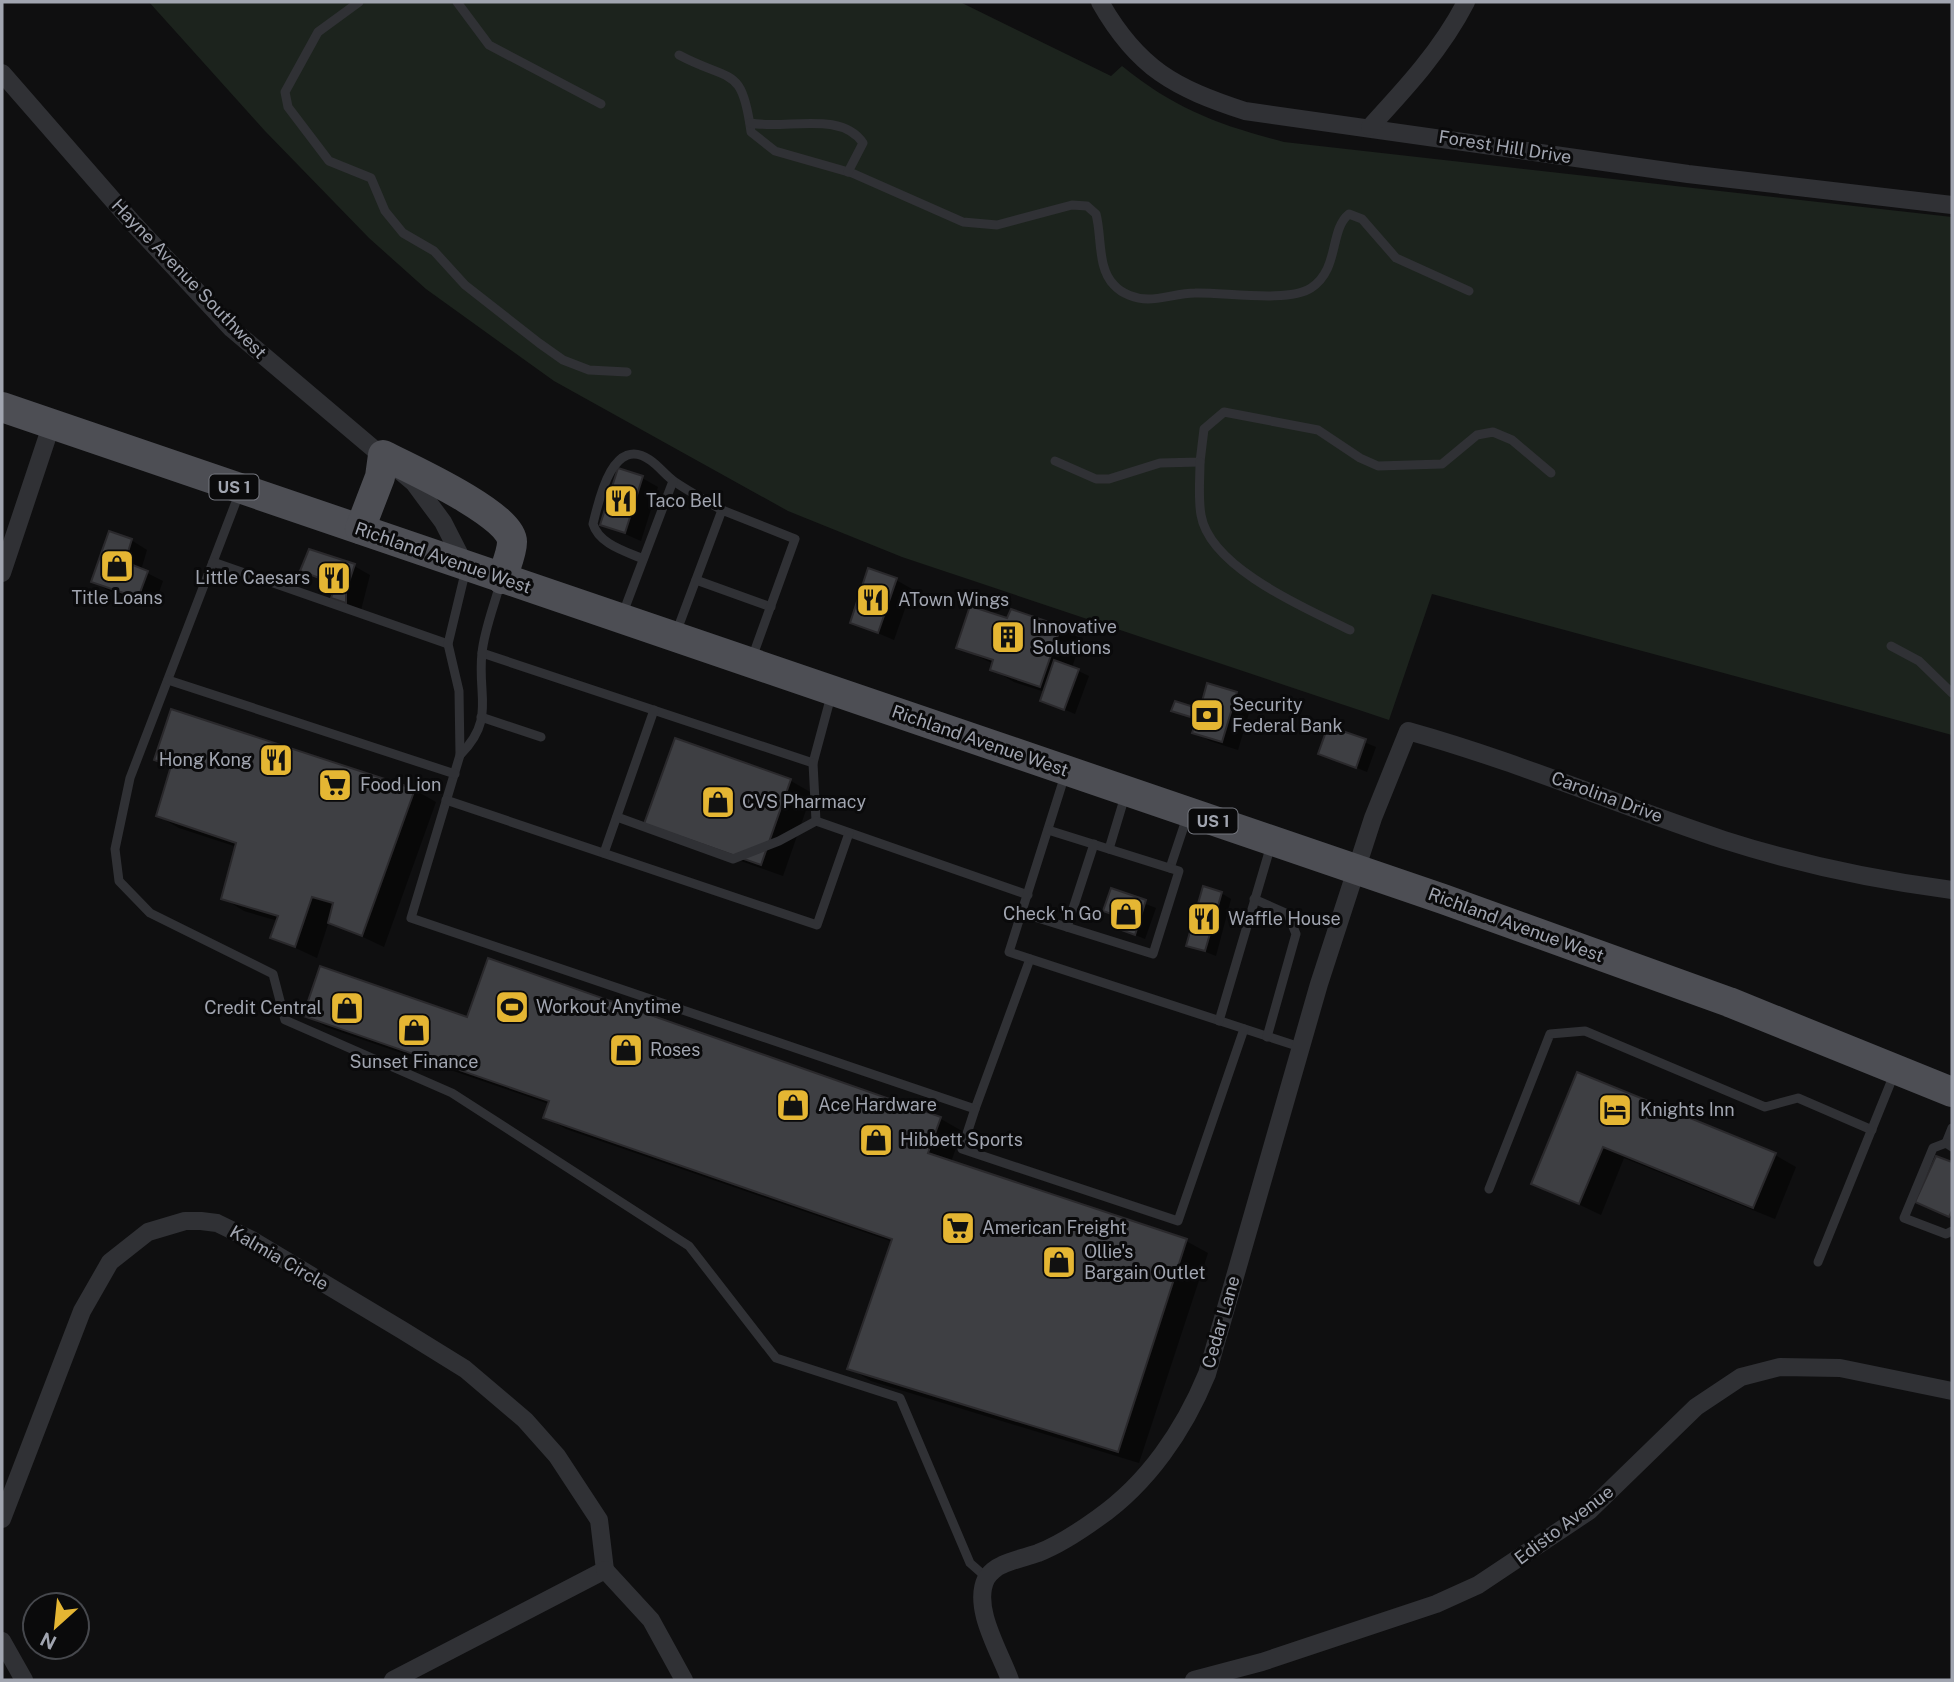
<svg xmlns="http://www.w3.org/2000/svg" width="1954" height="1682" font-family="'Public Sans',sans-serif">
<rect width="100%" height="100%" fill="#0f0f10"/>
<!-- green -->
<path fill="#1c231d" d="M149 2H960L1111 76 1122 66C1175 109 1219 125 1284 142L1952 217V735L1432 594 1389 720 902 557 788 511 554 381 426 289 369 238 265 131Z"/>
<!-- shadow -->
<g fill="#0007">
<path d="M642 478 658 487 641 541 602 524Z"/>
<path d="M131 540 147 550 141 570 163 581 154 606 109 591 93 581Z"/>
<path d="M354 566 370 575 361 610 333 597 337 586 302 571Z"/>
<path d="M896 580 912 589 894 640 852 622Z"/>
<path d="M1009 621 1060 627 1081 639 1072 668 1089 676 1075 714 1042 700 1045 692 1014 682 992 669 994 664 958 647Z"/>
<path d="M1209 685 1237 694 1252 703 1238 750 1210 741 1194 732 1197 721 1174 710 1201 711Z"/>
<path d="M172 711 415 790 436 802 384 947 329 921 317 958 272 937 278 921 244 911 223 898 237 847 179 828 158 816 172 768 156 759Z"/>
<path d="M1329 728 1376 747 1367 772 1320 753Z"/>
<path d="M676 740 791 781 812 793 783 876 668 835Z"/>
<path d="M1112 891 1156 908 1145 939 1116 927 1119 917 1105 910Z"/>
<path d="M1221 893 1231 899 1216 956 1188 945Z"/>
<path d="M489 960 941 1119 962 1131 951 1162 1186 1241 1208 1253 1139 1463 871 1381 849 1368 893 1242 566 1129 545 1117 549 1104 326 1027 305 1015 469 1019Z"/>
<path d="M1578 1075 1775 1155 1796 1167 1775 1219 1624 1158 1601 1215 1534 1183Z"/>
<path d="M1937 1158 1952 1164V1219L1917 1202Z"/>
</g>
<!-- building -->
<g fill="#3e3f43" stroke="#2a292c" stroke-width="2">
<path d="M618 468 643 476 625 533 600 525Z"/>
<path d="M109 531 132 539 125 562 148 571 138 598 91 582Z"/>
<path d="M309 549 355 564 346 591V603L331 598 336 584 300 571Z"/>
<path d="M868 568 897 578 878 633 850 623Z"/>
<path d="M970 606 1007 618 1011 609 1061 626 1040 687 990 670 993 660 956 648Z"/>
<path d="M1054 660 1079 669 1064 710 1040 701Z"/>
<path d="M1207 683 1237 692 1222 742 1192 733 1197 719 1171 711 1175 701 1200 709Z"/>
<path d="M171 709 415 789 362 936 328 923 333 903 312 897 295 947 270 938 278 916 221 899 236 843 156 816 171 766 154 760Z"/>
<path d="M1328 726 1366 739 1356 768 1318 754Z"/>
<path d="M675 738 791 779 761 865 644 824Z"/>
<path d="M1203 886 1222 892 1205 951 1186 946Z"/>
<path d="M1111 888 1146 900 1135 935 1113 927 1117 916 1103 911Z"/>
<path d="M488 958 941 1117 928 1153 1187 1239 1118 1452 847 1369 892 1239 543 1118 549 1101 303 1016 320 966 467 1017Z"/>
<path d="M1577 1072 1776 1153 1753 1208 1603 1147 1579 1204 1531 1184Z"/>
<path d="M1936 1156 1952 1162V1211L1949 1217 1915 1202Z"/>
</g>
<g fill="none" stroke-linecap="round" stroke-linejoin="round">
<!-- lane -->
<g stroke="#303135" stroke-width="9">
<path d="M359 2 318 32 285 92 288 107 329 161 371 178 385 211 403 233 434 251 465 285 539 343 563 360 589 370 627 372"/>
<path d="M457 2 489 45 601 104"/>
<path d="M679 55C732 83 742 65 751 132L775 151 852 173 963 222 997 225 1072 205 1087 206 1096 214C1102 236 1097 268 1114 285 1122 294 1136 299 1148 299 1163 299 1179 293 1195 293 1224 292 1288 303 1311 288 1340 269 1329 230 1349 214L1362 219 1396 258 1469 291"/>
<path d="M750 123C785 130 841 110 863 143L848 172"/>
<path d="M1055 461 1096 479H1109L1160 463 1200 462 1204 429 1224 412 1318 430 1360 458 1378 466 1442 464 1477 435 1493 432 1512 440 1551 473"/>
<path d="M1200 462C1200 479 1198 498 1201 515 1210 568 1307 609 1350 630"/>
<path d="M239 494 130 778 115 849 119 881 150 913 273 974 285 1020 452 1093 689 1246 776 1358 900 1398 970 1563 987 1578"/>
<path d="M643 559C625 551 599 544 593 524 599 499 613 434 650 460 659 466 666 476 675 482 690 492 706 501 722 510"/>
<path d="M213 562 448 644"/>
<path d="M466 569 448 644 459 691 460 755 411 918 975 1109 1030 959"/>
<path d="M696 580 771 607"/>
<path d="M623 613 673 481"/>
<path d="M676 633 722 510 795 539 752 658"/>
<path d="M1891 646 1919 661 1952 693"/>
<path d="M482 653 813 763 831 696"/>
<path d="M168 680 455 774"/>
<path d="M481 717 541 737"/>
<path d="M460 755C496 719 477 696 482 653 484 631 494 606 500 584"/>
<path d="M813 763 816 821 1028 895"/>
<path d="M1065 775 1009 952 1300 1047"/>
<path d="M446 800 817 925 849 833"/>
<path d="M617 817 733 859 779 841 816 821"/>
<path d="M1109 849 1125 796"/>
<path d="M604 853 654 710"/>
<path d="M1170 868 1187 817"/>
<path d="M1254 899 1288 914 1296 934 1267 1037"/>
<path d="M1022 913 1153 954 1179 871 1048 830"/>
<path d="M1067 927 1094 844"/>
<path d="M1219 1021 1271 845"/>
<path d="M975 1109 962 1149 1178 1221 1244 1029"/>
<path d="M1946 1143 1952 1128"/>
<path d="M1952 1147 1946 1143 1933 1148 1904 1218 1946 1234 1952 1231"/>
<path d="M1489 1189 1550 1034 1585 1031 1765 1107 1798 1098 1872 1130"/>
<path d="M1818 1262 1895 1072"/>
</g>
<!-- street -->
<g stroke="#303135" stroke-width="18">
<path d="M1100 2C1138 69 1175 88 1245 111L1688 174 1952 205"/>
<path d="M2 73 132 222 232 329 414 483 443 522 466 567"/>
<path d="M1370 127C1406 88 1442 49 1466 2"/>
<path d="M2 573 51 426"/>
<path d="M2 1519 82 1311 110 1262 148 1232 185 1221H201L217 1223 250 1239 402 1330 465 1369 525 1420 557 1456 599 1520 605 1570 393 1680"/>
<path d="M605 1570 651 1620 684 1680"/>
<path d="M2 1641 24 1680"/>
<path d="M1010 1680C1000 1652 972 1608 986 1579 989 1573 997 1567 1002 1565 1013 1560 1026 1557 1038 1553 1059 1545 1080 1531 1098 1518 1148 1483 1184 1430 1207 1374L1319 984 1373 818 1408 731C1516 761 1618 805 1724 840 1799 864 1875 880 1952 890"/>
<path d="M1194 1680 1262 1662 1436 1604 1478 1585 1589 1511 1696 1407 1741 1377 1780 1367 1840 1368 1952 1391"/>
</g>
<!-- primary -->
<g stroke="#4d4e54" stroke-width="30">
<path d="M2 407 1443 899 1729 1002 1952 1092"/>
<path d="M360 529 380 477 383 455C407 467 513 515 512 542 512 553 505 568 502 579"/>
</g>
</g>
<!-- icons -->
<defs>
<g id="restaurant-square" transform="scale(1.75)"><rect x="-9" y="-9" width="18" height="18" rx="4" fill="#e5b633" stroke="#0a0a0b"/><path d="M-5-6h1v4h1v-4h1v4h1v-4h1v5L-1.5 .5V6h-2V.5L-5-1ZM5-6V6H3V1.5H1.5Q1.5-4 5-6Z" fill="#111"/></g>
<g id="shop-square" transform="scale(1.75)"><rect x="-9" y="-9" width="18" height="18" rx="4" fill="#e5b633" stroke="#0a0a0b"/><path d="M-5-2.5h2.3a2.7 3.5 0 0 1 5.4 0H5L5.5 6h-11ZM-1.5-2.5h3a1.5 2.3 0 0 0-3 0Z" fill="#111"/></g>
<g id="building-square" transform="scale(1.75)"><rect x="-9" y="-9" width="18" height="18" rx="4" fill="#e5b633" stroke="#0a0a0b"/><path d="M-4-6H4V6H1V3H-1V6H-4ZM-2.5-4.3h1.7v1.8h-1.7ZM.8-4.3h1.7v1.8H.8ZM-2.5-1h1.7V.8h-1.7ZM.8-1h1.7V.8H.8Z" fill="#111"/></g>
<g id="bank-square" transform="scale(1.75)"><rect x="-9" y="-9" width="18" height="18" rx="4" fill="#e5b633" stroke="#0a0a0b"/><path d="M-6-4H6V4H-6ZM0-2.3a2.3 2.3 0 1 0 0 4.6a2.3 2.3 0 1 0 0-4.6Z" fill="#111"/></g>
<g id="supermarket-square" transform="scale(1.75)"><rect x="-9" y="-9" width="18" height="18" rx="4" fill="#e5b633" stroke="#0a0a0b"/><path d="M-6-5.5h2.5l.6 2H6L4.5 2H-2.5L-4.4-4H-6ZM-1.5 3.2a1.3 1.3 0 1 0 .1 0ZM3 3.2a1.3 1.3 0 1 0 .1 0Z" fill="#111"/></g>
<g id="stadium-square" transform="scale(1.75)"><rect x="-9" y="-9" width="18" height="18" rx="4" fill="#e5b633" stroke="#0a0a0b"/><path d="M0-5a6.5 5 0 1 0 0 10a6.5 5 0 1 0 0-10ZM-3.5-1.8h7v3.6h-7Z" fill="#111"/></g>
<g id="hotel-square" transform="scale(1.75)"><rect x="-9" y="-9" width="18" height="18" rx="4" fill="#e5b633" stroke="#0a0a0b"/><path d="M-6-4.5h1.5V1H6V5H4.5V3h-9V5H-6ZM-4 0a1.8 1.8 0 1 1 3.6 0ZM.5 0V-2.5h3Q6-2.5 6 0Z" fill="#111"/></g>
</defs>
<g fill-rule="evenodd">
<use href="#restaurant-square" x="621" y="501"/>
<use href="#shop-square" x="117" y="566"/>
<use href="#restaurant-square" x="334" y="578"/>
<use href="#restaurant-square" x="873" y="600"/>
<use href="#building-square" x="1008" y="637"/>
<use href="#bank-square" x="1207" y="715"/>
<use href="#restaurant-square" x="276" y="760"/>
<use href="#supermarket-square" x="335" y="785"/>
<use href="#shop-square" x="718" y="802"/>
<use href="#shop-square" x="1126" y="914"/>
<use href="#restaurant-square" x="1204" y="919"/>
<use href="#stadium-square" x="512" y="1007"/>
<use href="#shop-square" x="347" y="1008"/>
<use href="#shop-square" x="414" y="1030"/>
<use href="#shop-square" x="626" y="1050"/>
<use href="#shop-square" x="793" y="1105"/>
<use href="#hotel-square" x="1615" y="1110"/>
<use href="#shop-square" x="876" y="1140"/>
<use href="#supermarket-square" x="958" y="1228"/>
<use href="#shop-square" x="1059" y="1262"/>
</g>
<g text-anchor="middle" stroke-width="6" stroke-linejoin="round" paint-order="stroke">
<!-- shield labels -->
<g fill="#0a0a0b" stroke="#74767e" stroke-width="2">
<rect x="209.5" y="474.5" width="49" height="25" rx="5"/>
<rect x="1188.5" y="808.5" width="49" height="25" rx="5"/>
</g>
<g font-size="16" font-weight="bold" fill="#a1a5b0">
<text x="234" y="493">US 1</text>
<text x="1213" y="827">US 1</text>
</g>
<!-- street labels -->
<g font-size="18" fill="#a1a5b0" stroke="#0a0a0b">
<text transform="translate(1505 147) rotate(9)" y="6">Forest Hill Drive</text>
<text transform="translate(189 279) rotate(46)" y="6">Hayne Avenue Southwest</text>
<text transform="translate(443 558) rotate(19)" y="6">Richland Avenue West</text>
<text transform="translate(980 741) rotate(19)" y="6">Richland Avenue West</text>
<text transform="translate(1607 797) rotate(20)" y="6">Carolina Drive</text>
<text transform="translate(1516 925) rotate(20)" y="6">Richland Avenue West</text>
<text transform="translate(279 1258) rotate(30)" y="6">Kalmia Circle</text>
<text transform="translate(1221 1322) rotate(-74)" y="6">Cedar Lane</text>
<text transform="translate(1564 1525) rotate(-37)" y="6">Edisto Avenue</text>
</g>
<!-- poi labels -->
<g font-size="18" fill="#a1a5b0" stroke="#0a0a0b" text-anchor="start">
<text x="646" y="507">Taco Bell</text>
<text x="310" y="584" text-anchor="end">Little Caesars</text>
<text x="117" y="604" text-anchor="middle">Title Loans</text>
<text x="898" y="606">ATown Wings</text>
<text x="1032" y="633">Innovative<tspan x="1032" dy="21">Solutions</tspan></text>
<text x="1232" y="711">Security<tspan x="1232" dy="21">Federal Bank</tspan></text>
<text x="252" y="766" text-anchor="end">Hong Kong</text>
<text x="360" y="791">Food Lion</text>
<text x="742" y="808">CVS Pharmacy</text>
<text x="1102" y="920" text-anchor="end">Check 'n Go</text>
<text x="1228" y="925">Waffle House</text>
<text x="536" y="1013">Workout Anytime</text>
<text x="322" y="1014" text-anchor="end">Credit Central</text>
<text x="650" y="1056">Roses</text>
<text x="414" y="1068" text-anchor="middle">Sunset Finance</text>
<text x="818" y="1111">Ace Hardware</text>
<text x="1640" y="1116">Knights Inn</text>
<text x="900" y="1146">Hibbett Sports</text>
<text x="982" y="1234">American Freight</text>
<text x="1084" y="1258">Ollie's<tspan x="1084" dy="21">Bargain Outlet</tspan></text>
</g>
</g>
<!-- border -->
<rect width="1954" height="1682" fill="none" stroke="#a1a5b0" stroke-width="7"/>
<!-- north arrow -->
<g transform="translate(56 1626) rotate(207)"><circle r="33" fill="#0a0a0b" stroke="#46484d" stroke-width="2"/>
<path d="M0-5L12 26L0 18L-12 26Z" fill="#e5b633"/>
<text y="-10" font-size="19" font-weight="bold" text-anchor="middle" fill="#a1a5b0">N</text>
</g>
</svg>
